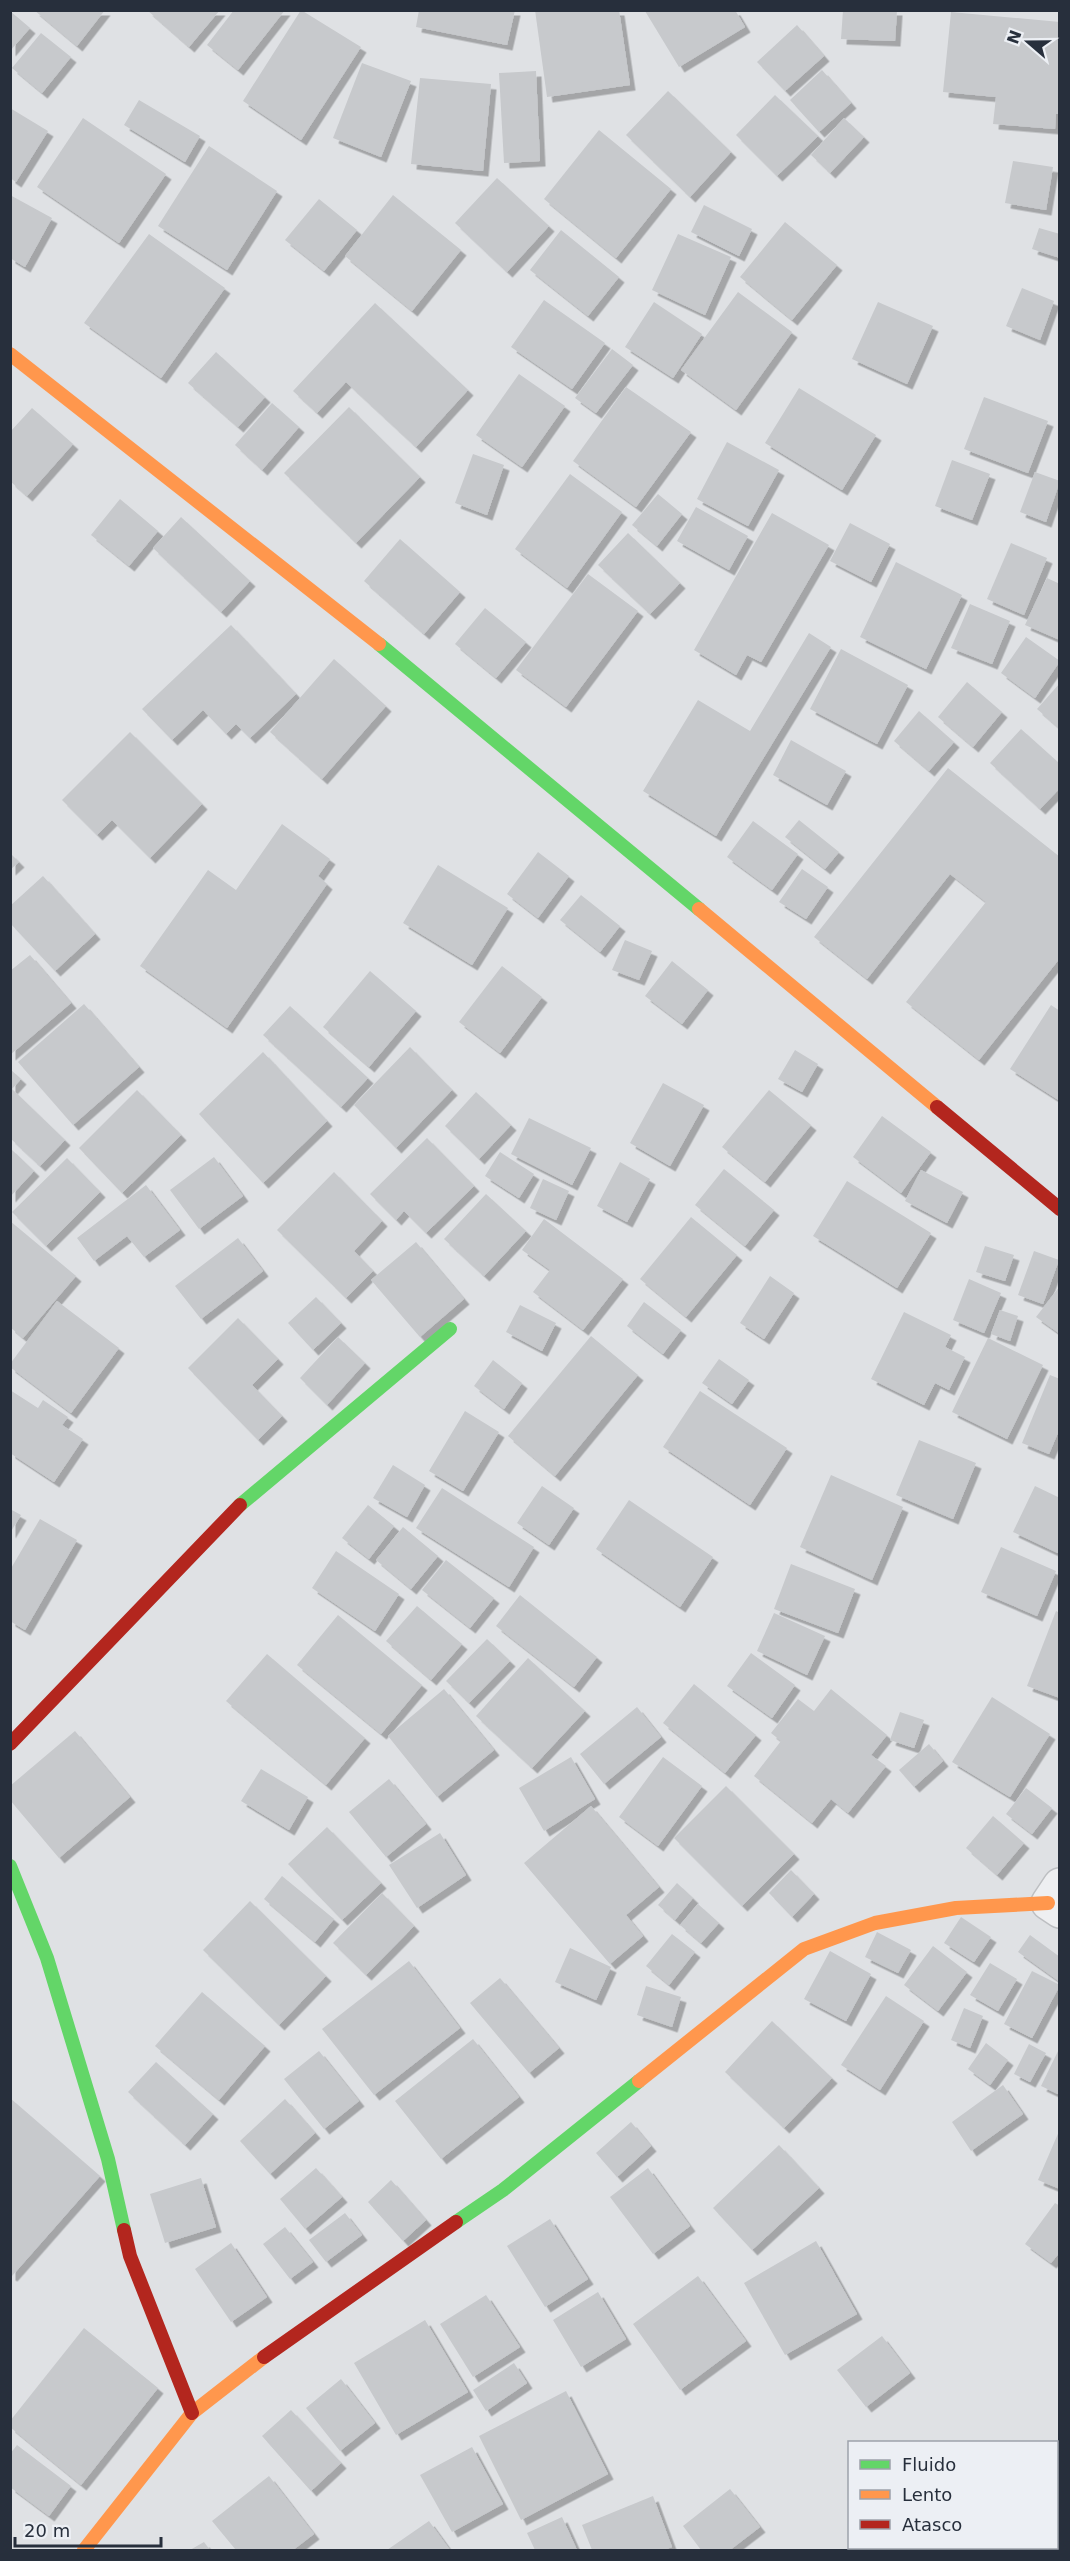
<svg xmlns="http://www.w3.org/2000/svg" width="1070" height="2561" font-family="'DejaVu Sans',sans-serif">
<defs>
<filter id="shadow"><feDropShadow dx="5.5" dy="5.5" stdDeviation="0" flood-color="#0004"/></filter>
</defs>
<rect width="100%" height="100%" fill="#dfe1e4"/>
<!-- building -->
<g fill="#c7c9cc" filter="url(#shadow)">
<path d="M34 10H105L77 46Z"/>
<path d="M147 10H220L189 47Z"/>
<path d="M234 10H285L238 70 207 45Z"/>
<path d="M301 10 361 47 301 140 243 101Z"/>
<path d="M419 10H515L507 45 416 27Z"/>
<path d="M535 10H619L630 85 547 97Z"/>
<path d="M735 10 745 27 679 67 645 11Z"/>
<path d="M843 10H897L895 41 841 39Z"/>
<path d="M10 11 30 28 10 51Z"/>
<path d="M951 12 1060 22V114H1056L1055 129 993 124 996 97 943 92Z"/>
<path d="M797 25 824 56 785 91 757 62Z"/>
<path d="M41 33 71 57 42 93 12 68Z"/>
<path d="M362 63 411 81 381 157 333 138Z"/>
<path d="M822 70 851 103 819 132 790 100Z"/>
<path d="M536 71 540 161 504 163 499 73Z"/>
<path d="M420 78 491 84 483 171 411 164Z"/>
<path d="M668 91 731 152 690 197 626 135Z"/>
<path d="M775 95 818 136 777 176 736 135Z"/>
<path d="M139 100 200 136 185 162 124 125Z"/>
<path d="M10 108 48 131 16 182 10 178Z"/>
<path d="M83 118 166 174 119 243 37 187Z"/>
<path d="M844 118 864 137 830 173 811 155Z"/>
<path d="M599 130 671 189 616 258 544 199Z"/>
<path d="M209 146 277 191 227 270 158 226Z"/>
<path d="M1013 161 1053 167 1046 210 1005 203Z"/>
<path d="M497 178 549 226 507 272 455 223Z"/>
<path d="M10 195 52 218 25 267 10 258Z"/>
<path d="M393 195 461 250 412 311 345 256Z"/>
<path d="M319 199 357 230 324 271 285 240Z"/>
<path d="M704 205 752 229 739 256 691 232Z"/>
<path d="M785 222 837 265 792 320 740 277Z"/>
<path d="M1039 228 1060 234V258L1032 249Z"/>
<path d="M561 230 619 277 588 316 530 270Z"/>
<path d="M149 234 225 288 161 378 84 323Z"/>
<path d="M678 234 731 257 705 315 652 290Z"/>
<path d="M1022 288 1054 301 1040 340 1006 326Z"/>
<path d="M738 292 792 332 736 410 681 370Z"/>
<path d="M544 300 605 343 572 389 511 347Z"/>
<path d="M654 302 702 334 673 378 625 347Z"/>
<path d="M878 302 933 326 907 384 852 359Z"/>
<path d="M375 303 468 390 416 447 346 382 317 413 293 391Z"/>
<path d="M612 349 633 365 596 413 575 398Z"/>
<path d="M216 352 265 397 238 427 188 383Z"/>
<path d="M519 374 565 406 522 467 476 435Z"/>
<path d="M626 387 691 432 636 507 573 461Z"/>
<path d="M799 388 876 435 842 490 765 443Z"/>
<path d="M984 397 1048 421 1028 473 964 449Z"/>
<path d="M272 403 299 427 262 470 235 445Z"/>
<path d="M349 407 420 477 356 543 284 473Z"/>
<path d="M32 408 73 444 27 496 10 481V432Z"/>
<path d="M727 442 779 470 748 526 697 499Z"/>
<path d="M473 454 504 465 487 515 455 503Z"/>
<path d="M952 460 990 474 972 520 935 506Z"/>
<path d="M1035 472 1060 481 1046 522 1020 512Z"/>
<path d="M570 474 622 512 567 588 515 549Z"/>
<path d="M658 494 682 514 657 546 632 525Z"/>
<path d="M120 499 158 531 129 566 91 535Z"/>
<path d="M696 507 748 536 729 570 677 541Z"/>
<path d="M772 513 829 545 761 662 747 655 736 675 694 650Z"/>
<path d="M181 517 250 581 221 612 153 548Z"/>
<path d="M850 523 890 544 871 582 830 561Z"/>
<path d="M628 533 680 583 650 614 598 565Z"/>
<path d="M400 539 460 592 424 634 364 581Z"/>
<path d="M1011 543 1047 558 1024 615 987 599Z"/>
<path d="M896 562 962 595 926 669 860 637Z"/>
<path d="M588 574 638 611 566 707 516 670Z"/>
<path d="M1047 578 1060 584V640L1025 625Z"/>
<path d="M970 604 1010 621 992 664 951 648Z"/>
<path d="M485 608 526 642 496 678 455 644Z"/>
<path d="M231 625 296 694 250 738 236 724 226 734 203 710 172 740 142 709Z"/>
<path d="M809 633 831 647 716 836 643 791 698 700 750 731Z"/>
<path d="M1026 637 1060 661 1035 698 1001 673Z"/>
<path d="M841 649 908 685 877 744 810 709Z"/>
<path d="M334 659 386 706 322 779 270 732Z"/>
<path d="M967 682 1002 712 973 747 938 717Z"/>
<path d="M1060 683V729L1037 709Z"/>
<path d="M919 711 954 742 929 771 894 741Z"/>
<path d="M1021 729 1060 764V788L1040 809 990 763Z"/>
<path d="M130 732 202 804 150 858 112 820 97 835 62 800Z"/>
<path d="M791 740 846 771 827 805 773 775Z"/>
<path d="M948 768 1060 857V958L979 1060 906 1002 986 902 950 874 867 979 814 937Z"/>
<path d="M799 820 839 852 825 869 785 837Z"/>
<path d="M753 821 798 854 772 890 727 857Z"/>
<path d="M282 824 330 859 318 876 327 884 227 1028 140 966 208 870 236 890Z"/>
<path d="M538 852 569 876 538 918 507 894Z"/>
<path d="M10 853 19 862 10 870Z"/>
<path d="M438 865 508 908 472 965 403 923Z"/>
<path d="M802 869 828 887 806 919 779 902Z"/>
<path d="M43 876 95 934 55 971 10 923V906Z"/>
<path d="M581 895 620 926 600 952 560 920Z"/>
<path d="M625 940 652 951 639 980 612 970Z"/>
<path d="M30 955 71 1003 10 1055V971Z"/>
<path d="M672 961 708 990 682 1024 645 996Z"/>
<path d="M502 966 542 997 500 1053 459 1022Z"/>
<path d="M370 971 416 1011 369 1067 323 1027Z"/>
<path d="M84 1004 139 1067 73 1125 18 1062Z"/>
<path d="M1051 1005 1060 1011V1101L1010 1069Z"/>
<path d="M290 1006 368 1078 341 1107 263 1035Z"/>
<path d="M410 1047 452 1090 396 1148 354 1105Z"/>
<path d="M795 1050 818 1064 802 1092 778 1079Z"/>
<path d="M263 1052 327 1121 263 1183 199 1114Z"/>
<path d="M10 1069 21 1079 12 1089 65 1140 40 1166 10 1138Z"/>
<path d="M663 1083 704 1105 670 1166 630 1143Z"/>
<path d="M137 1090 181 1135 122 1193 79 1148Z"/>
<path d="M769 1090 811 1125 765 1182 722 1147Z"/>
<path d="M476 1092 511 1125 479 1159 445 1126Z"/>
<path d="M882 1116 931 1152 901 1193 853 1157Z"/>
<path d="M529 1118 591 1148 572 1185 511 1154Z"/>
<path d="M427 1138 474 1186 426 1233 404 1211 396 1220 370 1194Z"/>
<path d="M10 1148 34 1171 10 1197Z"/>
<path d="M500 1152 534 1174 519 1198 485 1176Z"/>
<path d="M214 1157 243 1196 199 1229 170 1190Z"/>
<path d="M67 1158 100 1192 46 1246 12 1212Z"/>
<path d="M620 1162 650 1179 627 1222 597 1206Z"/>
<path d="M724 1169 774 1210 745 1246 695 1205Z"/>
<path d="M921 1170 963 1192 947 1223 905 1201Z"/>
<path d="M334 1172 382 1221 354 1251 373 1271 346 1298 277 1230Z"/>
<path d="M543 1179 569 1191 556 1220 530 1208Z"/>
<path d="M847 1181 931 1233 897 1288 813 1236Z"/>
<path d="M146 1185 180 1230 144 1257 127 1236 94 1261 77 1238Z"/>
<path d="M486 1194 526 1231 484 1276 444 1239Z"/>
<path d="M691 1217 737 1255 686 1317 640 1279Z"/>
<path d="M544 1219 623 1279 583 1330 533 1292 550 1270 522 1250Z"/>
<path d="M10 1221 76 1276 23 1338 10 1327Z"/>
<path d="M238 1238 263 1271 201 1319 175 1286Z"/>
<path d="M416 1242 464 1299 420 1337 371 1280Z"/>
<path d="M985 1246 1014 1255 1005 1281 976 1272Z"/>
<path d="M1034 1251 1059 1260 1043 1304 1018 1295Z"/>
<path d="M770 1276 794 1293 764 1339 740 1323Z"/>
<path d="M969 1279 1001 1293 984 1333 953 1320Z"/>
<path d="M1060 1286V1334L1036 1317Z"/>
<path d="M316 1297 341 1323 313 1350 288 1323Z"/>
<path d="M57 1301 119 1348 71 1413 10 1367V1364Z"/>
<path d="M644 1302 681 1330 663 1354 627 1326Z"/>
<path d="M520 1305 556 1323 542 1351 506 1332Z"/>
<path d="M1000 1310 1018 1316 1010 1341 991 1334Z"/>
<path d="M904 1312 951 1335 945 1347 965 1357 949 1390 935 1383 924 1405 871 1379Z"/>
<path d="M238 1318 278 1359 252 1385 282 1416 258 1440 188 1368Z"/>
<path d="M591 1336 638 1375 555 1476 508 1436Z"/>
<path d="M338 1337 365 1363 327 1405 300 1378Z"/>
<path d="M988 1338 1043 1365 1007 1439 952 1412Z"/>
<path d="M719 1359 749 1380 732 1404 702 1383Z"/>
<path d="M493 1360 522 1383 504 1409 474 1386Z"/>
<path d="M1050 1375 1060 1379V1428L1049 1454 1022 1443Z"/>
<path d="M10 1390 38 1408 43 1400 68 1417 62 1425 83 1439 54 1482 10 1453Z"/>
<path d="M700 1391 787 1448 750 1505 663 1447Z"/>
<path d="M465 1411 499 1432 463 1491 429 1471Z"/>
<path d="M919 1440 976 1463 953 1519 896 1495Z"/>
<path d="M393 1465 425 1485 407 1517 373 1498Z"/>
<path d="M831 1475 903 1507 872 1580 800 1547Z"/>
<path d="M542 1486 574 1508 549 1545 517 1523Z"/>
<path d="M1035 1486 1060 1498V1554L1013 1532Z"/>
<path d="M442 1488 534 1547 509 1587 416 1528Z"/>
<path d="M629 1500 713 1557 680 1607 596 1549Z"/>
<path d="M368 1505 394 1526 369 1559 342 1538Z"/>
<path d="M10 1509 21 1515 10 1533Z"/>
<path d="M40 1519 77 1540 25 1630 10 1621V1570Z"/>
<path d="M403 1527 438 1556 411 1589 376 1560Z"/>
<path d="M1001 1547 1056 1571 1037 1616 981 1592Z"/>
<path d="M336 1551 399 1594 375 1631 312 1588Z"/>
<path d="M446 1560 494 1598 470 1628 422 1590Z"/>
<path d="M791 1564 855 1589 838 1633 774 1609Z"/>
<path d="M520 1595 597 1657 574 1687 496 1626Z"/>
<path d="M417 1606 462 1644 431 1680 386 1641Z"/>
<path d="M1056 1611 1060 1613V1698L1027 1686Z"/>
<path d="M774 1613 825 1636 807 1675 757 1651Z"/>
<path d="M338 1615 422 1685 381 1734 297 1665Z"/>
<path d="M487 1639 510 1661 469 1703 446 1681Z"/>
<path d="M751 1653 795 1685 772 1718 727 1686Z"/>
<path d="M267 1654 365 1738 326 1785 226 1701Z"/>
<path d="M528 1658 585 1711 532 1768 476 1716Z"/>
<path d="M694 1684 756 1735 725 1773 663 1723Z"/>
<path d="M444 1689 494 1750 437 1797 388 1736Z"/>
<path d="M831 1689 887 1735 871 1755 886 1766 848 1813 831 1799 812 1823 754 1776 781 1741 771 1733 798 1699 814 1711Z"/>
<path d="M992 1697 1050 1734 1010 1797 952 1762Z"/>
<path d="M637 1707 661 1737 604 1784 580 1754Z"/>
<path d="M900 1712 924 1720 914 1748 890 1740Z"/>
<path d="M75 1731 130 1797 59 1858 10 1800V1786Z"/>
<path d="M929 1744 943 1761 914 1787 899 1770Z"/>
<path d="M571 1757 595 1799 544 1831 519 1788Z"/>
<path d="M663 1757 702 1786 658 1846 619 1817Z"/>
<path d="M261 1769 308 1797 289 1830 241 1801Z"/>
<path d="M389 1779 426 1824 386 1857 349 1812Z"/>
<path d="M726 1786 794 1854 742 1906 674 1838Z"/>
<path d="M1026 1788 1052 1808 1032 1834 1006 1814Z"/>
<path d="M591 1806 659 1887 626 1915 643 1936 610 1964 524 1863Z"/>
<path d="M993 1816 1024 1843 997 1875 966 1848Z"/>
<path d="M327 1827 381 1883 342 1920 288 1864Z"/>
<path d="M440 1833 466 1875 417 1908 389 1865Z"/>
<path d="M791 1870 814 1894 792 1917 769 1893Z"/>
<path d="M282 1876 334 1919 315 1942 264 1899Z"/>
<path d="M677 1883 693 1898 675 1920 658 1905Z"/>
<path d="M382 1893 414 1926 366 1975 333 1943Z"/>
<path d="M250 1901 326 1976 279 2025 203 1950Z"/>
<path d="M698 1904 719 1923 701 1943 680 1925Z"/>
<path d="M961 1917 991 1937 974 1962 944 1943Z"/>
<path d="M877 1932 911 1950 898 1973 865 1957Z"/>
<path d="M672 1934 695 1952 669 1985 646 1966Z"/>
<path d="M1030 1935 1060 1957V1982L1018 1952Z"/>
<path d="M933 1946 967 1972 938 2011 904 1985Z"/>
<path d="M570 1948 611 1967 596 2000 555 1982Z"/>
<path d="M830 1951 871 1974 846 2021 804 1999Z"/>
<path d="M409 1961 460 2028 374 2095 322 2029Z"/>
<path d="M990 1963 1017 1979 998 2011 970 1995Z"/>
<path d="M1032 1971 1060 1985 1032 2038 1004 2024Z"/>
<path d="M500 1978 559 2048 529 2073 470 2003Z"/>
<path d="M646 1986 681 1997 672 2027 637 2015Z"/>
<path d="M202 1992 265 2046 219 2100 155 2046Z"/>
<path d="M886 1996 924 2021 880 2090 841 2065Z"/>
<path d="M964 2008 983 2016 970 2048 951 2040Z"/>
<path d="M772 2021 832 2078 784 2128 725 2072Z"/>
<path d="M473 2039 519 2097 441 2159 395 2101Z"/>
<path d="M986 2043 1008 2060 990 2085 968 2069Z"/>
<path d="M1029 2044 1046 2053 1030 2082 1014 2074Z"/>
<path d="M1060 2047V2095L1041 2086Z"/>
<path d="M319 2051 359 2101 324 2129 284 2079Z"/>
<path d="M156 2062 213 2114 185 2145 128 2092Z"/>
<path d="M1003 2085 1023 2114 971 2151 952 2122Z"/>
<path d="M10 2098 100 2176 12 2276 10 2275Z"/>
<path d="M285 2099 315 2133 270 2174 240 2141Z"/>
<path d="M631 2122 651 2146 617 2177 596 2153Z"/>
<path d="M1060 2129V2189L1038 2180Z"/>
<path d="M779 2145 819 2188 752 2250 713 2208Z"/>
<path d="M316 2168 342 2197 305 2229 280 2199Z"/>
<path d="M648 2168 690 2226 653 2254 610 2197Z"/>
<path d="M201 2178 216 2227 165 2243 150 2194Z"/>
<path d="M391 2180 426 2220 403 2241 368 2202Z"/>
<path d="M1055 2203 1060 2206V2252L1051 2263 1025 2244Z"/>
<path d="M345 2213 362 2235 326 2262 309 2240Z"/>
<path d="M550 2219 588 2279 545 2307 507 2246Z"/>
<path d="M285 2227 313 2262 290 2279 263 2244Z"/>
<path d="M816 2241 857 2314 785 2355 744 2283Z"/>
<path d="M231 2243 267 2297 231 2322 195 2269Z"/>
<path d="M698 2276 746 2341 680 2390 633 2324Z"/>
<path d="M598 2292 626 2339 581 2367 553 2320Z"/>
<path d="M486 2295 520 2347 473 2377 440 2324Z"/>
<path d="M425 2320 468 2392 396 2435 354 2363Z"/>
<path d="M84 2328 158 2388 81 2485 10 2427V2421Z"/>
<path d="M882 2336 910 2373 866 2407 837 2370Z"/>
<path d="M514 2363 527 2383 486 2411 473 2390Z"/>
<path d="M341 2379 375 2423 340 2451 306 2408Z"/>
<path d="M566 2391 608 2474 521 2520 479 2436Z"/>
<path d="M291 2410 341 2463 311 2491 262 2436Z"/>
<path d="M17 2445 71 2486 49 2516 10 2487V2454Z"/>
<path d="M472 2447 503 2504 452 2532 420 2475Z"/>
<path d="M269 2476 314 2534 293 2550H236L212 2521Z"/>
<path d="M730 2489 760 2527 730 2550H701L683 2526Z"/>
<path d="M653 2496 672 2547 664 2550H592L582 2525Z"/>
<path d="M562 2517 577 2550H535L527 2533Z"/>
<path d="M429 2521 450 2550H387Z"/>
<path d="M204 2542 210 2550H190Z"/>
</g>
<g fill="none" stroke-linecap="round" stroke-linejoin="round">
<!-- street casing -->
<g stroke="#bdbfc2" stroke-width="36">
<path id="street" d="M1060 1885 1048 1903 1060 1911"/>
</g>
<!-- street -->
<use href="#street" stroke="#eeeff1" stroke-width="33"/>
<!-- fast -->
<g stroke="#63d668" stroke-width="14">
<path d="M379 644 699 909"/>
<path d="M240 1505 450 1329"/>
<path d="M10 1866 47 1958 108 2159 124 2230"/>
<path d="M456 2222 503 2190 639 2081"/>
</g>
<!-- slow -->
<g stroke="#ff974d" stroke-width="14">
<path d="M10 354 379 644"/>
<path d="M699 909 937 1107"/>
<path d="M639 2081 804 1949 875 1923 956 1908 1048 1903"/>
<path d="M84 2550 192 2413 264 2357"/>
</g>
<!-- jam -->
<g stroke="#b3261e" stroke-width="14">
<path d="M937 1107 1060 1209"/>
<path d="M10 1744 240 1505"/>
<path d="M124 2230 130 2256 192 2413"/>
<path d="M264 2357 456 2222"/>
</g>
</g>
<!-- border -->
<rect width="1070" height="2561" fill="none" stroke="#272f3c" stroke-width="24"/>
<!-- legend -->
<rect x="848" y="2441" width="210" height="108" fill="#eceff4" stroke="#9da2aa" stroke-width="1.5"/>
<rect x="860" y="2460" width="30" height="9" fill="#63d668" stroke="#9da2aa" stroke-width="1.5"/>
<text x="902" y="2471" font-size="18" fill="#272f3c">Fluido</text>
<rect x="860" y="2490" width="30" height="9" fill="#ff974d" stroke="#9da2aa" stroke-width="1.5"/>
<text x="902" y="2501" font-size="18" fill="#272f3c">Lento</text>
<rect x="860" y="2520" width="30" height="9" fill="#b3261e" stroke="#9da2aa" stroke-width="1.5"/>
<text x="902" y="2531" font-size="18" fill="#272f3c">Atasco</text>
<!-- north arrow -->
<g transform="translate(1028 42) rotate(290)" stroke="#eceff4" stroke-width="4.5" paint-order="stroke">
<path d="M0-4.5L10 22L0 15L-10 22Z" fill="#272f3c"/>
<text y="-9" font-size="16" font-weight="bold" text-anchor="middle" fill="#272f3c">N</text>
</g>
<!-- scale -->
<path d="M15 2537v9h146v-9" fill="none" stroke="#272f3c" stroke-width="3"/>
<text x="24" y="2537" font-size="18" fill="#272f3c" stroke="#eceff4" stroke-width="4.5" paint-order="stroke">20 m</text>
</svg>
